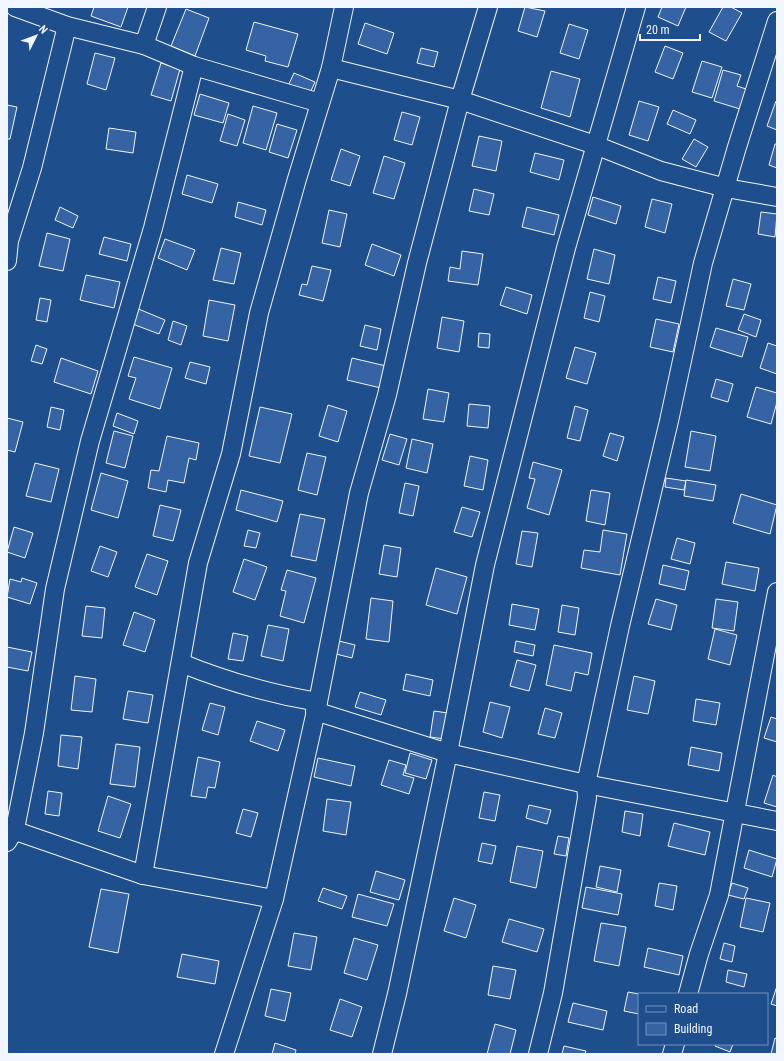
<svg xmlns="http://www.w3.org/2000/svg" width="784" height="1061" font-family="'Roboto Condensed',sans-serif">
<rect width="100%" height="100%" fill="#1f4e8c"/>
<!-- building -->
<g fill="#3563a3" stroke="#f2f6ff">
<path d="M94 7H128L121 27 91 16Z"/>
<path d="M525 7 545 11 537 37 518 31Z"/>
<path d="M662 7H686L678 26 658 17Z"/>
<path d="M723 7H731L742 13 726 41 709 32Z"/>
<path d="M186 9 209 18 195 56 171 46Z"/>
<path d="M254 22 298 34 288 67 265 61 266 56 246 50Z"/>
<path d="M365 23 394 33 387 54 358 44Z"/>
<path d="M569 24 588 30 579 59 560 53Z"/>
<path d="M665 46 683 53 673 79 655 72Z"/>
<path d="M421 48 438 52 434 67 417 63Z"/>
<path d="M95 53 115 58 106 90 87 84Z"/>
<path d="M702 61 722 67 712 98 692 92Z"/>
<path d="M161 63 180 69 171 101 151 95Z"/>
<path d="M723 70 741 75 737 86 746 89 740 109 714 101Z"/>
<path d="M551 71 580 79 570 117 541 108Z"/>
<path d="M294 73 315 82 309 95 288 86Z"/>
<path d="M200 94 229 103 223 123 194 115Z"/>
<path d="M639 101 659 107 648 141 629 135Z"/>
<path d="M776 101H777V130L767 126Z"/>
<path d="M7 105 17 107 10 139H7Z"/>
<path d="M253 106 277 113 266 150 243 143Z"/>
<path d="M673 110 696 120 690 134 667 124Z"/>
<path d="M402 112 420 117 412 145 394 140Z"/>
<path d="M228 114 245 120 237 146 220 141Z"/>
<path d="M277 124 297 130 288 158 269 152Z"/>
<path d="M109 128 136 132 133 153 106 149Z"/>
<path d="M479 136 502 141 496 171 472 166Z"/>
<path d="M694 139 708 147 696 167 682 159Z"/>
<path d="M775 144H777V168L769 165Z"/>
<path d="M341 149 360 156 350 186 331 180Z"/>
<path d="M535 153 564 160 559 180 530 172Z"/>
<path d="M384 156 405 163 394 199 373 193Z"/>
<path d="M187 175 218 184 212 203 182 194Z"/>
<path d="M474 189 494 194 489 215 469 211Z"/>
<path d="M593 197 621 206 616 224 588 215Z"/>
<path d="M652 199 672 204 665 233 645 227Z"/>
<path d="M238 202 266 210 262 225 235 217Z"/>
<path d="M60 207 78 216 73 228 55 220Z"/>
<path d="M527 207 559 215 554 235 522 227Z"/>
<path d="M329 210 347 214 340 247 322 243Z"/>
<path d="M761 212 777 214 775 237 758 234Z"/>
<path d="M47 233 70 239 63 271 39 266Z"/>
<path d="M104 237 131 244 127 261 99 254Z"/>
<path d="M165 239 195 250 187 270 158 258Z"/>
<path d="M372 244 401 255 394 276 365 265Z"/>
<path d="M221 248 241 253 234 284 213 280Z"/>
<path d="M594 249 615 255 609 284 587 279Z"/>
<path d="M462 251 483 254 478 285 448 281 450 267 460 269Z"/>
<path d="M312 266 331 270 323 301 299 295 302 284 307 285Z"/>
<path d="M86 275 120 282 114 308 80 300Z"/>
<path d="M658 277 676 281 671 303 653 299Z"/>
<path d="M733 279 751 284 744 310 726 306Z"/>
<path d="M506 287 532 295 527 314 500 305Z"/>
<path d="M590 292 605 296 599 322 584 318Z"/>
<path d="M40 298 51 300 47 322 36 320Z"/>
<path d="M209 300 235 305 228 341 203 336Z"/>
<path d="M136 308 165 320 159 334 130 323Z"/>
<path d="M744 314 761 320 756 337 738 330Z"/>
<path d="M442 317 464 321 459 352 437 348Z"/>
<path d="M656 319 679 324 673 352 650 347Z"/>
<path d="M173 321 187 326 181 345 168 340Z"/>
<path d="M365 325 381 329 377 350 360 346Z"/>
<path d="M716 328 748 337 742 357 710 347Z"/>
<path d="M479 333 490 334 489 348 478 347Z"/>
<path d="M768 343 777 346V374L760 368Z"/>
<path d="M36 345 47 349 42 364 31 361Z"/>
<path d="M575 347 596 353 587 384 566 378Z"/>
<path d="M134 357 172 368 160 409 129 399 136 378 128 376Z"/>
<path d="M61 358 98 371 91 394 54 382Z"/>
<path d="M352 358 386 366 381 388 347 380Z"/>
<path d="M190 362 210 367 206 384 185 378Z"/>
<path d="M716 379 733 384 728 402 711 397Z"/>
<path d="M756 387 777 393V402L771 424 747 417Z"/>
<path d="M428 389 449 393 444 422 423 419Z"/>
<path d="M469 404 490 406 488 428 467 426Z"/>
<path d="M328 405 347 411 338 442 319 436Z"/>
<path d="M575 406 588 410 580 441 567 438Z"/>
<path d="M51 407 64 410 60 430 47 427Z"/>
<path d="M260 407 292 414 280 463 249 456Z"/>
<path d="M117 413 138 421 134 434 113 426Z"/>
<path d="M7 418 23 422 15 452 7 450Z"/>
<path d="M114 431 133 436 125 468 106 463Z"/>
<path d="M691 431 716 436 710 471 685 467Z"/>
<path d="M610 433 624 437 617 461 603 456Z"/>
<path d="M390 434 407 439 399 465 382 460Z"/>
<path d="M167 436 199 443 196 460 189 458 184 483 168 480 166 492 148 488 151 470 159 471Z"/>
<path d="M412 439 433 444 427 473 406 468Z"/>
<path d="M307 453 326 457 317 495 298 490Z"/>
<path d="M470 456 488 460 483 490 464 486Z"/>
<path d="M533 462 562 470 549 515 527 508 535 479 529 478Z"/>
<path d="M35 463 59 469 51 502 26 496Z"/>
<path d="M101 473 128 481 118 518 91 510Z"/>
<path d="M666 478 686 481 684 490 665 487Z"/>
<path d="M686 480 716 485 713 501 684 496Z"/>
<path d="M405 483 419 486 413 516 399 513Z"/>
<path d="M241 490 283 501 277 522 236 510Z"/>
<path d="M591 490 610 493 605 525 586 521Z"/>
<path d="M741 494 777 505 770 534 733 523Z"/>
<path d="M160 505 181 510 173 541 153 536Z"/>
<path d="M462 507 480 512 472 537 454 532Z"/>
<path d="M300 514 325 519 316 561 291 556Z"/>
<path d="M14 527 33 533 25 558 7 552Z"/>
<path d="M248 530 260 533 256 548 244 546Z"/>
<path d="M603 530 627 534 620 575 581 568 584 550 600 552Z"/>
<path d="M522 531 538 533 532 567 516 564Z"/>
<path d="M677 538 695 543 690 564 671 559Z"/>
<path d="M384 545 401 548 397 577 379 574Z"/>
<path d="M100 546 117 552 108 577 91 571Z"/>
<path d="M147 554 168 561 157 595 135 587Z"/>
<path d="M244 559 267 567 255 600 233 592Z"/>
<path d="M726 562 759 568 755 591 722 584Z"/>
<path d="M663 565 689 571 685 590 659 584Z"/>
<path d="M436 568 467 577 457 614 426 605Z"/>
<path d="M287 570 316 578 304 623 280 616 286 591 281 590Z"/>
<path d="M22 578 37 583 30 604 7 597 10 579 21 582Z"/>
<path d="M371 598 393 601 389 642 366 639Z"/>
<path d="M656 599 677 605 671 630 648 624Z"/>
<path d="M716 599 738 602 734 631 712 628Z"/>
<path d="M512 604 539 609 535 630 509 625Z"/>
<path d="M562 605 579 608 575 635 558 632Z"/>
<path d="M86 606 105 608 102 638 82 636Z"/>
<path d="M134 612 155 620 145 652 123 645Z"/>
<path d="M268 625 289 629 283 661 261 656Z"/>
<path d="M715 629 737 635 730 665 708 659Z"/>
<path d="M233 633 248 636 243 661 228 659Z"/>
<path d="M339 641 355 645 352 658 336 654Z"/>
<path d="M516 641 535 645 533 656 514 652Z"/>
<path d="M554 645 592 653 588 675 575 672 571 691 546 685Z"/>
<path d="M7 647 32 652 28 671 7 667Z"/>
<path d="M517 660 536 665 529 691 510 686Z"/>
<path d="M406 674 433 680 430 696 403 690Z"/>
<path d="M75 676 96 679 92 712 71 710Z"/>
<path d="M634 676 655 681 648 714 627 710Z"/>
<path d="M128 691 153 695 148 723 123 719Z"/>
<path d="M360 692 386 700 381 715 355 707Z"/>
<path d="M696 699 720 703 716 725 693 721Z"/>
<path d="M490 702 510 707 502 738 483 732Z"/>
<path d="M210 703 225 707 218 735 202 730Z"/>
<path d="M545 708 562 713 555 738 538 734Z"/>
<path d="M434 711 448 713 445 739 430 737Z"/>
<path d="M771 717 777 719V742L764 738Z"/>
<path d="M257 721 285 730 278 751 250 741Z"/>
<path d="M61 735 82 737 78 769 58 766Z"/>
<path d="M116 744 140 747 135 787 110 784Z"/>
<path d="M691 747 722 753 719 771 688 765Z"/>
<path d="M410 753 432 760 426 779 405 773Z"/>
<path d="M198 757 220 762 215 788 208 787 206 798 191 796Z"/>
<path d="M318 758 355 766 351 786 314 777Z"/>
<path d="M389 760 406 765 403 775 414 778 409 794 381 785Z"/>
<path d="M773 775 777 777V807L764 803Z"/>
<path d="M48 791 62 793 59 816 45 814Z"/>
<path d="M484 792 500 795 495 821 479 818Z"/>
<path d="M108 796 131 804 120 838 98 831Z"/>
<path d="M327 799 351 802 346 835 323 831Z"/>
<path d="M529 805 551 810 547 824 526 818Z"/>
<path d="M243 809 258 813 251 837 236 833Z"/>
<path d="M625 811 643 814 640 836 622 832Z"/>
<path d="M674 823 710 832 705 855 668 846Z"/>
<path d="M558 836 569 838 566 856 554 854Z"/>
<path d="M482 843 496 846 492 864 478 861Z"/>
<path d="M517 846 543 851 536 888 510 882Z"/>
<path d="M749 850 777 859 772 877 744 868Z"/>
<path d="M600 866 621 870 617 892 596 887Z"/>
<path d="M376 871 405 880 399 900 370 892Z"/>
<path d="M659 883 677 886 673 910 655 906Z"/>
<path d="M732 883 748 888 744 899 728 895Z"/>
<path d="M586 887 622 894 618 915 582 908Z"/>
<path d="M323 888 347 896 342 909 318 901Z"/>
<path d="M101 889 129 894 118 953 89 947Z"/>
<path d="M358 894 394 904 387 926 352 917Z"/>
<path d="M454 898 476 905 466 938 444 931Z"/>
<path d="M746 898 770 903 763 932 740 927Z"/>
<path d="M509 919 544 929 537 952 502 942Z"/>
<path d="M601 923 626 927 619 966 594 961Z"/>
<path d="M294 933 317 937 311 970 288 966Z"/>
<path d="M354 938 378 945 367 980 344 973Z"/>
<path d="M724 943 735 946 732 962 720 959Z"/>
<path d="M648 948 683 956 679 975 644 967Z"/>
<path d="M182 954 219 961 215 984 177 977Z"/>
<path d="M493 966 516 970 510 999 488 995Z"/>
<path d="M728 970 747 974 744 987 726 982Z"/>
<path d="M777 986V1006L771 1004Z"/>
<path d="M271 989 291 993 285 1021 265 1016Z"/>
<path d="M628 992 639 994V1014L624 1011Z"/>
<path d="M340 999 362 1007 352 1037 330 1030Z"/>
<path d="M573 1003 607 1011 603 1030 568 1022Z"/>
<path d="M495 1024 516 1030 510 1054H487Z"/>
<path d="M775 1038 777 1039V1054H771Z"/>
<path d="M275 1043 296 1050 295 1054H272Z"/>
<path d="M716 1044H733L730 1052 715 1046Z"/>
<path d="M564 1046 586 1051 585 1054H562Z"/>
</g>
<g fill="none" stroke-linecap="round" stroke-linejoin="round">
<!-- street casing -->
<g stroke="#f2f6ff" stroke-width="20">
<g id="street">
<path d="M15 7 67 26 144 45 194 66 320 103"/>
<path d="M144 45 157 7"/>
<path d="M331 68 460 100 595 145 661 171 726 188 777 197"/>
<path d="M7 261 9 241 32 168 67 26"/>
<path d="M181 663C225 681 271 694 318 702"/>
<path d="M315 711 448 753 586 784 777 821"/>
<path d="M7 828 143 875 274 899"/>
<path d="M7 842 15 829 34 733 55 589 90 441 153 228 194 66"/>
<path d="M143 875 198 563 231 454 259 313 297 179 331 68 344 7"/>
<path d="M688 994 699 954 719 895 777 592"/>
<path d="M224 1054 274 899 318 702 359 493 387 395 417 263 460 100 488 7"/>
<path d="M382 1054 397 994 448 753 485 565 566 248 636 7"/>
<path d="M538 1054 553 993 587 798 586 784 620 626 669 421 703 263 737 147 777 21"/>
<path d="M672 1054 675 1044"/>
</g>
</g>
<!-- street -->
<use href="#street" stroke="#1f4e8c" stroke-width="18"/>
</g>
<!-- border -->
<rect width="784" height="1061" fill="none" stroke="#f2f6ff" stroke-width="16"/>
<!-- legend -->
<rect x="638" y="993" width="130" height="52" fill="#1f4e8c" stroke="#7391ba"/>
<rect x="646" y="1006" width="20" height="6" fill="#1f4e8c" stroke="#7391ba"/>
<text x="674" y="1013" font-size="12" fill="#f2f6ff">Road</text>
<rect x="646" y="1023" width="20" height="12" fill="#3563a3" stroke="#7391ba"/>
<text x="674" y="1033" font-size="12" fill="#f2f6ff">Building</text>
<!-- north arrow -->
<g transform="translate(36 36) rotate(48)" stroke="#1f4e8c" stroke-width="3" paint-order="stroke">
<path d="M0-3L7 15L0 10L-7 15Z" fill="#f2f6ff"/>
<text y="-6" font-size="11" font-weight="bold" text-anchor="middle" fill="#f2f6ff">N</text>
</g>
<!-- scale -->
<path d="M640 34v6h60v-6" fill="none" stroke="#f2f6ff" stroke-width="2"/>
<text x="646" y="34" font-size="12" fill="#f2f6ff" stroke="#1f4e8c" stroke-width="3" paint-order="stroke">20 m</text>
</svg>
